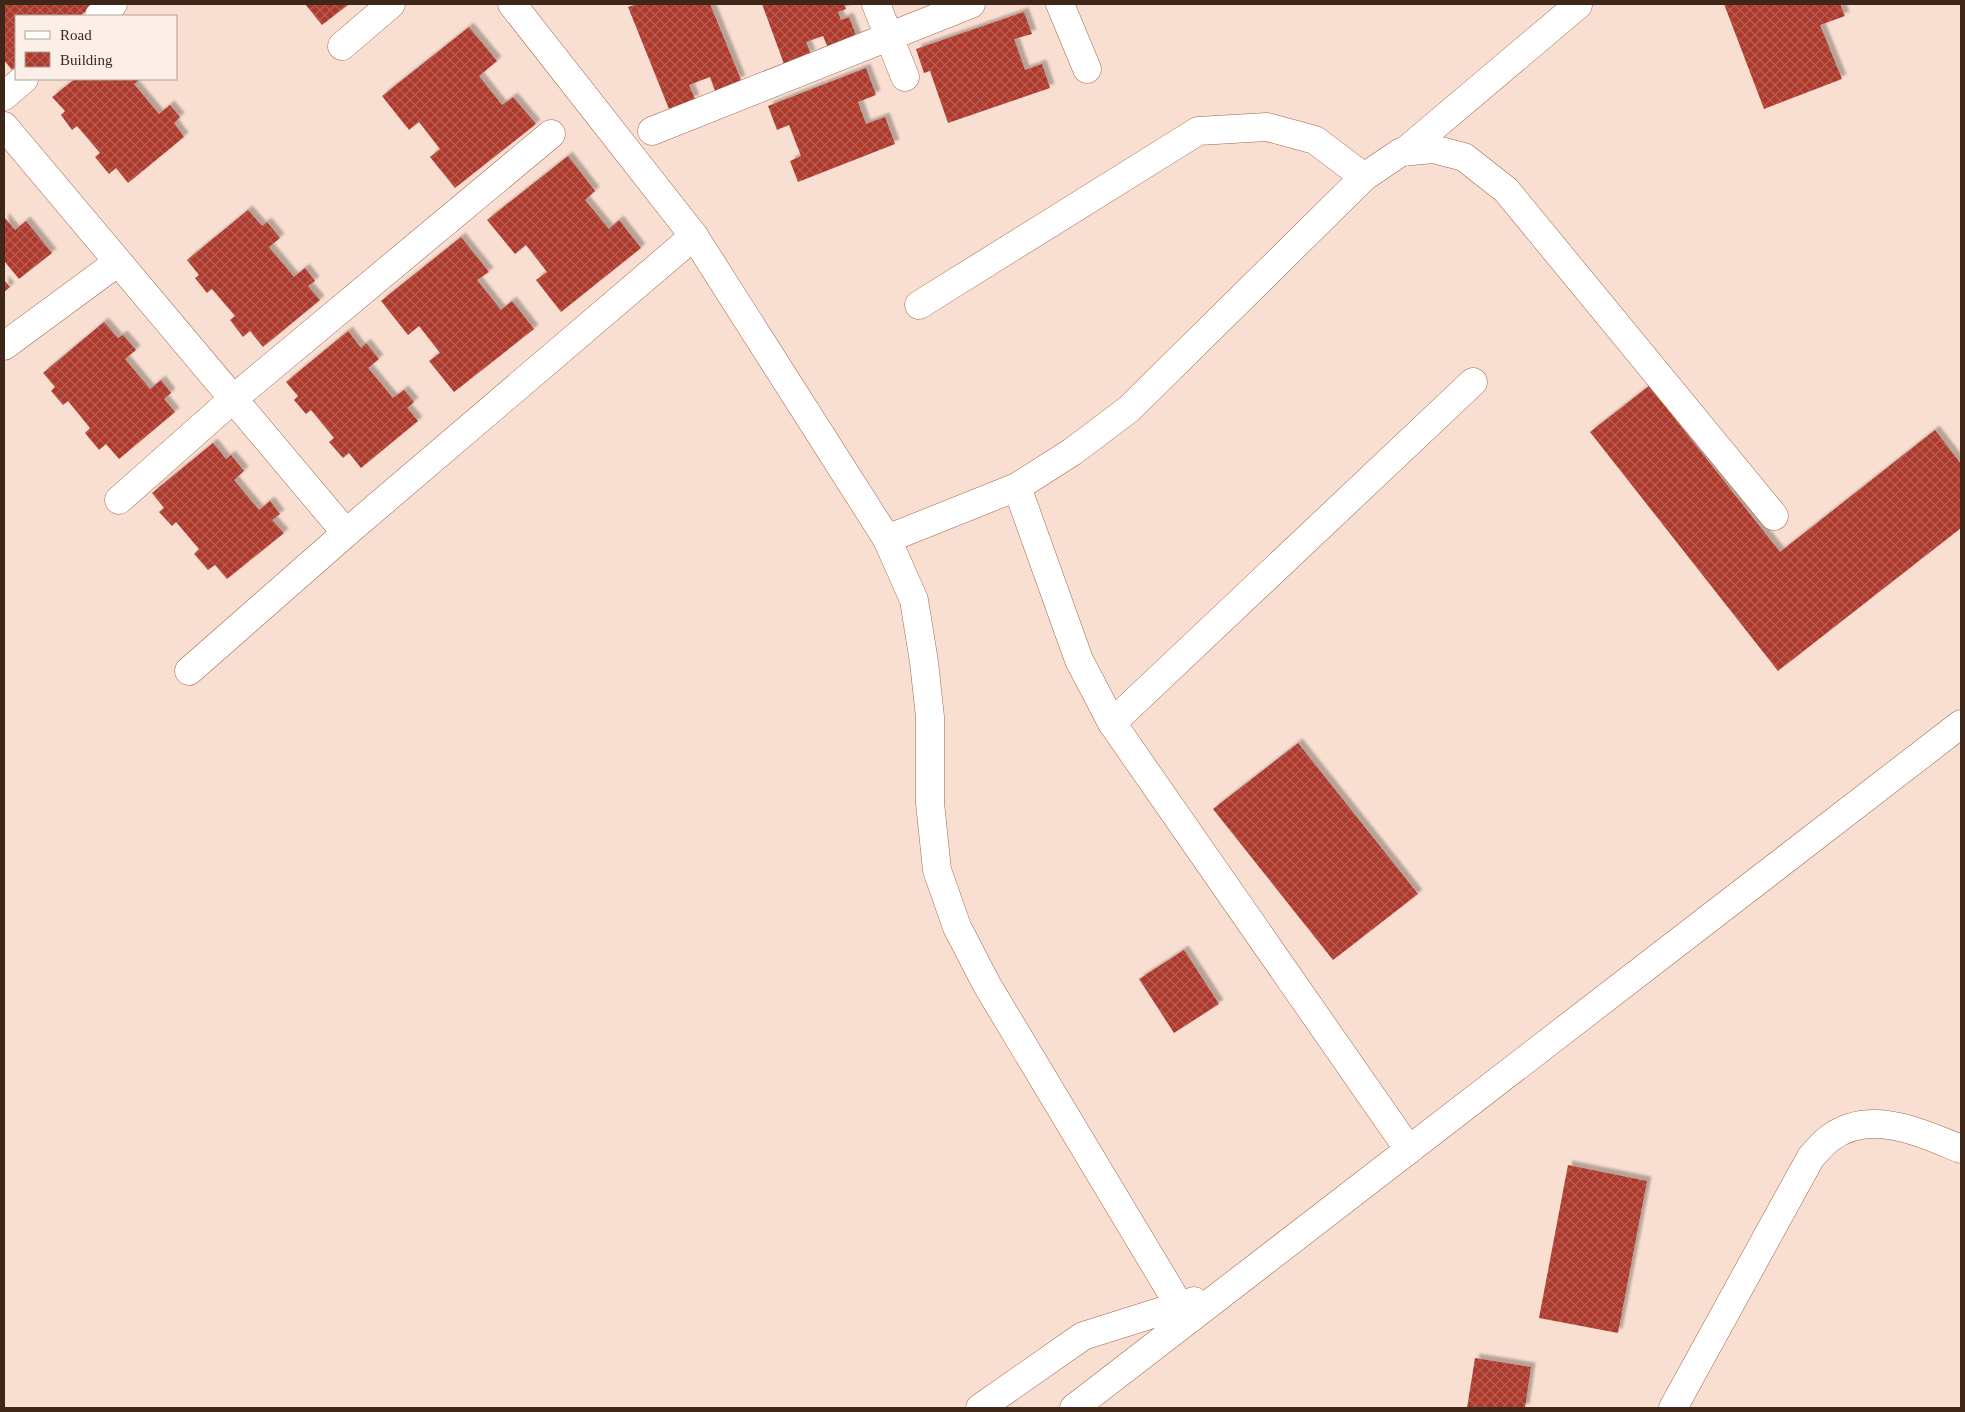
<svg xmlns="http://www.w3.org/2000/svg" width="1965" height="1412" font-family="'Times New Roman',serif">
<defs>
<pattern id="building-cross-hatch" width="8" height="8" patternUnits="userSpaceOnUse" patternTransform="scale(1.25)"><rect width="8" height="8" fill="#ae382c"/><path d="M0 0l8 8M0 8l8-8" fill="none" stroke="#b56057"/></pattern>
<filter id="shadow"><feDropShadow dx="4.5" dy="-4.5" stdDeviation="1" flood-color="#0004"/></filter>
</defs>
<rect width="100%" height="100%" fill="#f9dfd1"/>
<!-- building -->
<g fill="url(#building-cross-hatch)" filter="url(#shadow)">
<path d="M4 4H88L91 7 80 16H16V66L12 70 4 60Z"/>
<path d="M305 4H349L322 25Z"/>
<path d="M638 4H710L741 80 715 91 710 77 689 85 695 99 669 109 628 7Z"/>
<path d="M762 4H844L846 9 838 12 841 20 849 17 857 38 828 48 823 36 806 42 811 54 784 64Z"/>
<path d="M1724 4H1840L1845 16 1820 25 1842 79 1764 109Z"/>
<path d="M1024 12 1032 34 1014 39 1025 70 1042 64 1050 88 948 123 930 71 924 73 916 49Z"/>
<path d="M469 27 497 61 479 76 502 105 513 97 536 124 455 188 430 157 440 149 419 122 409 130 382 96Z"/>
<path d="M866 68 876 95 858 102 866 124 885 117 895 144 798 182 790 161 801 156 789 125 777 130 768 106Z"/>
<path d="M75 79H140L134 84 159 114 170 105 180 117 174 123 184 137 128 183 116 168 109 174 95 157 100 153 77 126 72 130 61 115 65 111 52 97Z"/>
<path d="M568 156 595 191 585 200 609 229 619 220 641 248 561 312 536 280 547 272 526 245 515 254 487 220Z"/>
<path d="M248 210 262 226 267 222 280 238 269 247 294 277 305 268 315 281 308 286 320 300 263 347 250 331 243 337 230 320 235 316 212 289 207 293 195 278 199 275 187 260Z"/>
<path d="M4 217 15 230 26 221 52 253 19 279 5 262 4 263Z"/>
<path d="M461 237 489 272 477 280 501 310 512 301 534 329 454 392 429 361 440 353 419 326 408 335 381 301Z"/>
<path d="M4 280 10 287 4 292Z"/>
<path d="M104 322 118 338 123 335 136 350 125 359 150 389 161 380 171 393 164 399 175 412 119 459 106 444 99 450 85 433 90 428 68 401 63 405 51 391 55 387 43 373Z"/>
<path d="M348 331 361 348 366 343 379 359 368 368 393 398 404 390 414 402 407 408 418 421 361 468 349 453 343 458 329 442 334 438 311 410 306 414 294 400 298 396 286 382Z"/>
<path d="M1649 386 1780 552 1935 430 1961 464V528L1778 671 1590 432Z"/>
<path d="M213 443 226 459 231 455 244 471 234 480 259 510 270 501 280 514 272 520 284 533 227 579 215 565 208 570 194 554 199 549 176 522 172 526 159 512 164 508 152 493Z"/>
<path d="M1298 743 1418 894 1333 960 1213 809Z"/>
<path d="M1184 950 1219 1004 1174 1033 1139 979Z"/>
<path d="M1568 1165 1647 1181 1618 1333 1539 1318Z"/>
<path d="M1475 1358 1531 1367 1525 1408H1467Z"/>
</g>
<g fill="none" stroke-linecap="round" stroke-linejoin="round">
<!-- minor casing -->
<g stroke="#a06748" stroke-width="29">
<g id="minor">
<path d="M512 4 694 236 887 539 914 600 924 662 930 717V803L937 870 957 927 987 985 1188 1320"/>
<path d="M876 4 905 77"/>
<path d="M1060 4 1087 69"/>
<path d="M99 16 113 4"/>
<path d="M342 46 391 4"/>
<path d="M4 96 24 79"/>
<path d="M4 126 346 533"/>
<path d="M652 131 971 4"/>
<path d="M1404 152 1578 5"/>
<path d="M919 305 1198 131 1267 127 1315 140 1364 177"/>
<path d="M4 346 118 262"/>
<path d="M1017 487 1079 660 1112 723 1409 1150"/>
<path d="M119 500 233 399 551 134"/>
<path d="M887 539 1017 487 1072 452 1129 409 1364 177 1401 152 1433 149 1464 157 1506 190 1774 516"/>
<path d="M189 671 346 533 694 236"/>
<path d="M1112 723 1473 382"/>
<path d="M980 1408 1083 1336 1194 1301"/>
<path d="M1074 1408 1961 724"/>
<path d="M1673 1408 1811 1157C1817 1151 1823 1143 1830 1138 1870 1108 1921 1133 1961 1149"/>
</g>
</g>
<!-- minor -->
<use href="#minor" stroke="#fff" stroke-width="28"/>
</g>
<!-- border -->
<rect width="1965" height="1412" fill="none" stroke="#3e2618" stroke-width="10"/>
<!-- legend -->
<rect x="15" y="15" width="162" height="65" fill="#fcefe8" stroke="#b09f95"/>
<rect x="25" y="31" width="25" height="8" fill="#ffffff" stroke="#b09f95"/>
<text x="60" y="40" font-size="15" fill="#3e2618">Road</text>
<rect x="25" y="52" width="25" height="15" fill="url(#building-cross-hatch)" stroke="#b09f95"/>
<text x="60" y="65" font-size="15" fill="#3e2618">Building</text>
</svg>
